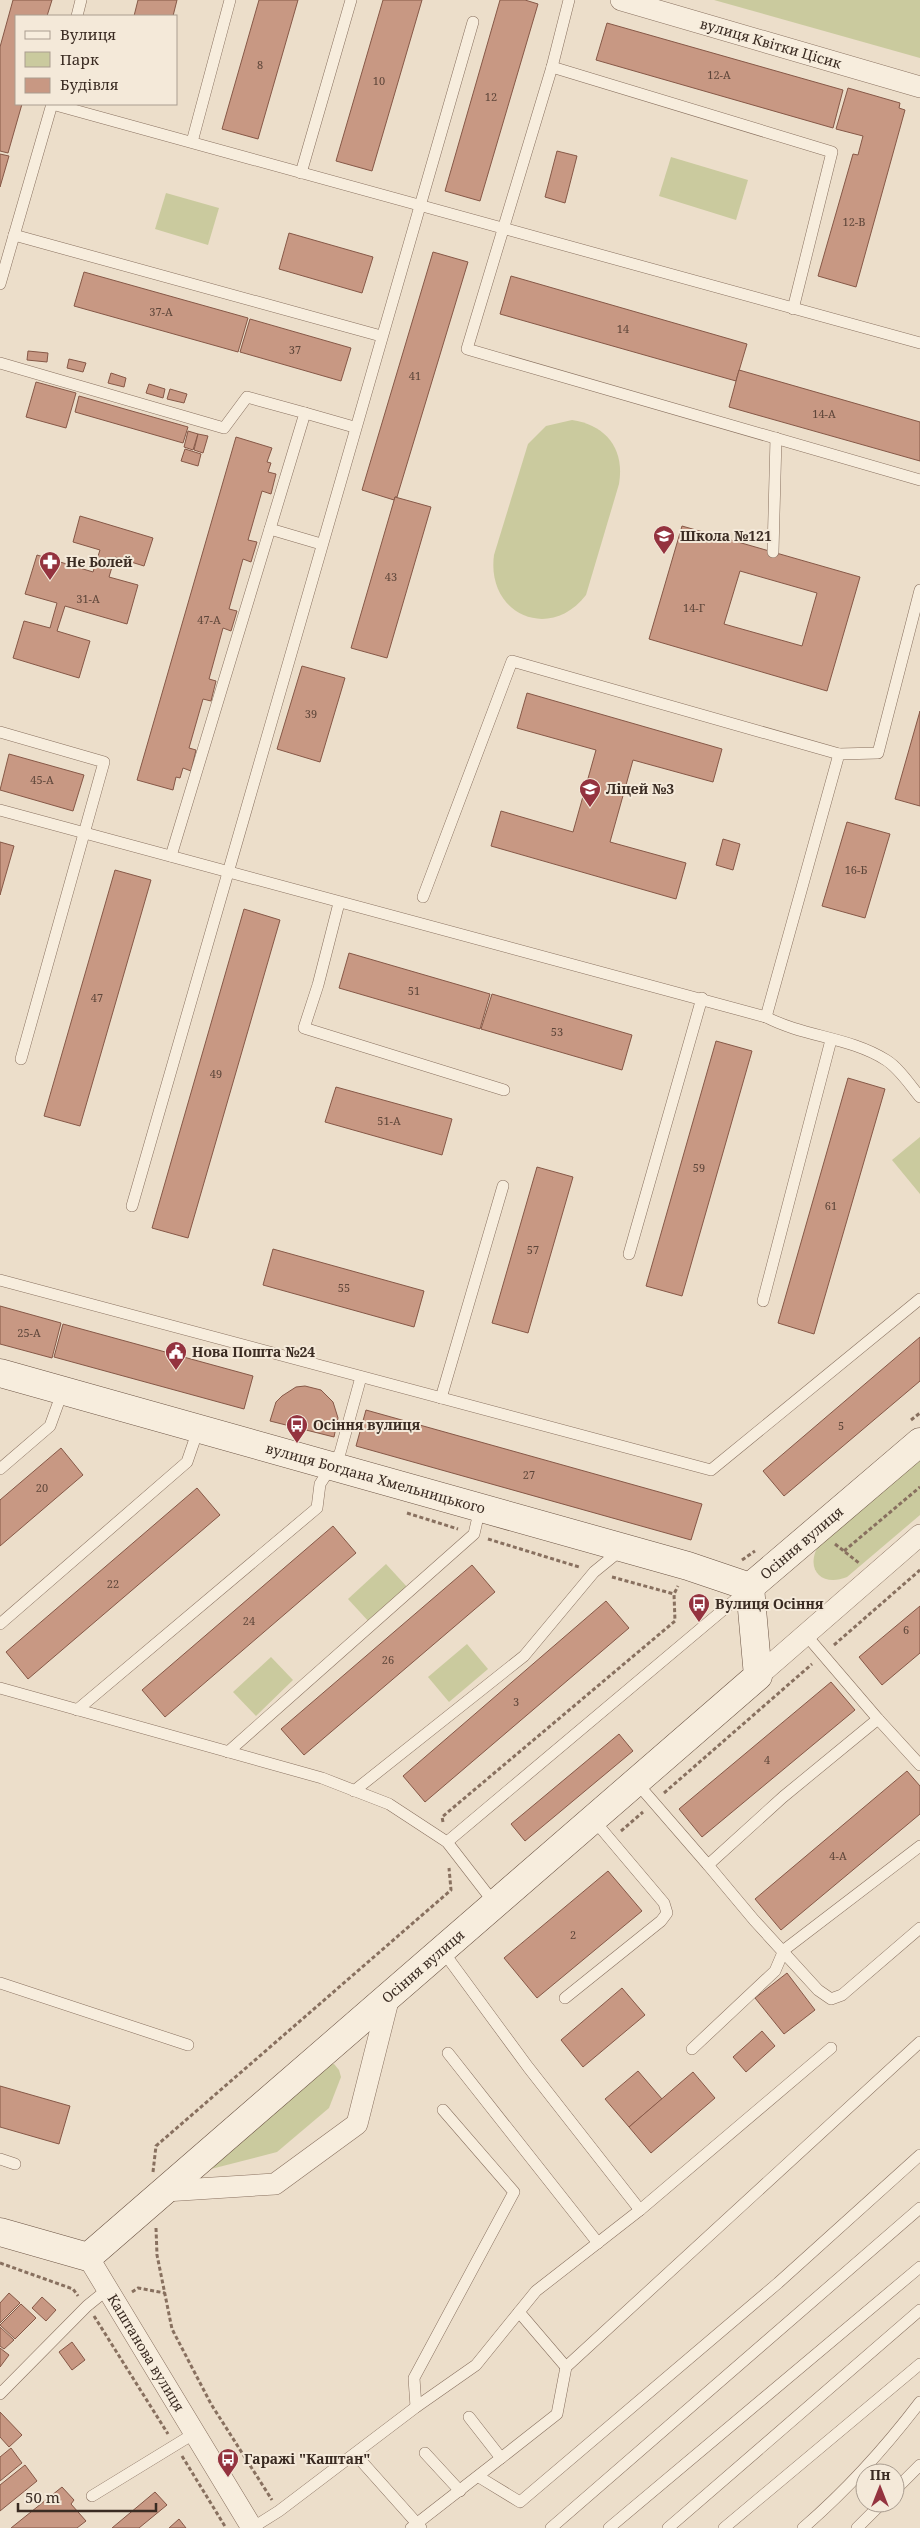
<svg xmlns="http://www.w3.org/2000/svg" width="920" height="2528" font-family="'Noto Serif',serif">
<rect width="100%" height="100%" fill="#ecdeca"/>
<!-- green -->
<g fill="#caca9e">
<path d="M714 0H920V58Z"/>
<path d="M671 157 748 180 736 220 659 196Z"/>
<path d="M166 193 219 208 208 245 155 229Z"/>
<path d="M572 420C606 425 625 449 619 484L586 595C550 642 486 615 494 555L528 444 546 426Z"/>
<path d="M920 1137V1194L892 1160Z"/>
<path d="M920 1457V1515L847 1577C822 1587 805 1570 818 1546Z"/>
<path d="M386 1564 408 1588 370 1623 348 1599Z"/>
<path d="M467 1644 488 1669 449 1702 428 1677Z"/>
<path d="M271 1657 293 1680 256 1716 233 1692Z"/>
<path d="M334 2064 339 2070 341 2077 329 2108 277 2152 211 2169 327 2065Z"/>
</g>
<!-- building -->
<g fill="#c89883" stroke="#865847" fill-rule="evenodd">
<path d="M13 0H52L47 16H16V104H22L8 153 0 151V47Z"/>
<path d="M138 0H177L173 16H134Z"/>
<path d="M259 0H298L258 139 222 129Z"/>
<path d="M383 0H422L372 171 336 161Z"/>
<path d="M500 0H525L538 4 480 201 445 191Z"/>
<path d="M607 23 843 90 833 128 596 60Z"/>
<path d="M848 88 900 103 899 108 905 110 856 287 818 276 853 154 858 155 863 136 836 129Z"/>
<path d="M557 151 577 156 565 203 545 197Z"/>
<path d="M0 154 9 156 0 187Z"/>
<path d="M289 233 373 257 362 293 279 269Z"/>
<path d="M433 252 468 262 397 497H395L394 500 362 490Z"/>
<path d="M84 272 248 318 238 352 74 306Z"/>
<path d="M511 276 747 344 736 381 500 314Z"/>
<path d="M250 319 351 348 341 381 240 352Z"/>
<path d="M28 351 48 353 47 362 27 360Z"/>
<path d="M69 359 86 363 83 372 67 368Z"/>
<path d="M739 370 920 422V461L729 407Z"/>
<path d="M111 373 126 378 124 387 108 383Z"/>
<path d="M36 382 76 393 66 428 26 417Z"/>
<path d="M149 384 165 389 163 398 146 393Z"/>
<path d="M170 389 187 394 184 403 167 399Z"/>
<path d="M79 396 188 427 183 443 75 412Z"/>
<path d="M188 431 198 434 193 450 184 447Z"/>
<path d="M198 434 208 436 203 453 194 450Z"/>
<path d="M236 437 272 448 267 462 271 463 268 472 276 474 271 494 262 491 248 540 257 542 251 562 243 559 229 609 237 611 231 631 223 628 209 679 216 681 211 701 203 699 189 748 196 750 191 771 183 768 180 778 176 777 173 790 137 780Z"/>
<path d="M185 449 201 454 198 466 181 461Z"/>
<path d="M395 497 431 507 387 658 351 648Z"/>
<path d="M80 516 153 538 144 566 115 557 109 577 138 585 127 624 65 606 57 631 90 641 79 678 13 658 24 621 50 628 57 603 25 594 37 555 93 572 100 550 73 542Z"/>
<path d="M682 526 860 577 827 691 649 639ZM740 571 817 593 802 646 724 624Z"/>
<path d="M302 666 345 678 320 762 277 749Z"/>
<path d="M527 693 722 749 713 782 633 760 610 842 686 863 676 899 491 846 501 811 573 832 596 750 517 728Z"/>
<path d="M920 711V806L895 799Z"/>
<path d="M9 754 84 775 73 811 0 790Z"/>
<path d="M847 822 890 834 865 918 822 906Z"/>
<path d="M723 839 740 844 733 870 716 865Z"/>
<path d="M0 842 14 846 0 895Z"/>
<path d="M115 870 151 880 80 1126 44 1116Z"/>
<path d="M244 909 280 920 188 1238 152 1228Z"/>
<path d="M349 953 490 994 480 1029 339 988Z"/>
<path d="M492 994 632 1035 622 1070 481 1029Z"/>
<path d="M716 1041 752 1051 682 1296 646 1286Z"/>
<path d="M848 1078 885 1089 814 1334 778 1323Z"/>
<path d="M336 1087 452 1119 442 1155 325 1122Z"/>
<path d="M537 1167 573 1177 528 1333 492 1323Z"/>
<path d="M273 1249 424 1291 414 1327 263 1285Z"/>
<path d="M0 1306 61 1323 52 1358 0 1344Z"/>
<path d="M63 1324 253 1376 244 1409 54 1357Z"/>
<path d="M920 1337V1381L784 1496 763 1471Z"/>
<path d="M305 1386 321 1390 333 1402 338 1418 334 1437 270 1421 276 1402 282 1396 296 1387Z"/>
<path d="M366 1410 702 1504 691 1540 356 1446Z"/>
<path d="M61 1448 83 1475 0 1546V1500Z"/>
<path d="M197 1488 220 1515 28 1679 6 1652Z"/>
<path d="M333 1526 356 1553 165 1717 142 1690Z"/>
<path d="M472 1565 495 1592 304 1755 281 1729Z"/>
<path d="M606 1601 629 1628 425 1802 403 1776Z"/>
<path d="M920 1606V1653L882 1685 859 1657Z"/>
<path d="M831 1682 855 1710 702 1837 679 1809Z"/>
<path d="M619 1734 633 1751 525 1841 511 1824Z"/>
<path d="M907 1771 920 1786V1814L781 1930 755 1899Z"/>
<path d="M608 1871 642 1911 537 1998 504 1958Z"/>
<path d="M787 1973 815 2010 784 2034 755 1998Z"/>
<path d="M622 1988 645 2015 583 2067 561 2040Z"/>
<path d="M762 2031 775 2046 746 2072 733 2057Z"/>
<path d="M638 2071 662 2099 629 2127 605 2099Z"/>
<path d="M693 2072 715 2098 651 2153 629 2127Z"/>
<path d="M0 2086 70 2106 59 2144 0 2127Z"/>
<path d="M9 2293 20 2303 0 2323V2303Z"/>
<path d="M42 2297 56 2310 46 2321 32 2308Z"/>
<path d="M21 2304 36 2318 15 2339 0 2325Z"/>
<path d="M0 2327 14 2340 4 2349 0 2346Z"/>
<path d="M72 2342 85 2360 72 2370 59 2352Z"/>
<path d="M0 2348 9 2355 0 2367Z"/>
<path d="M0 2412 22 2435 9 2447 0 2437Z"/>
<path d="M11 2448 22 2463 0 2481V2457Z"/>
<path d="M25 2465 37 2481 0 2511V2485Z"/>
<path d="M62 2487 74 2500 71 2504 86 2521 77 2528H11Z"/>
<path d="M155 2492 167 2505 139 2528H112Z"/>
<path d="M179 2519 186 2528H169Z"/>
</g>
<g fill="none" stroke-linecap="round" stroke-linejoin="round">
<!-- lane casing -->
<g stroke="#88705f" stroke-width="12">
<g id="lane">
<path d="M569 0 552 67 467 349 920 480"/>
<path d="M77 16 81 0"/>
<path d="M552 67 832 152 793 309"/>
<path d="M52 104 920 343"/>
<path d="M192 142 230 0"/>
<path d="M301 173 351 0"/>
<path d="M14 235 381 336"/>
<path d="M0 284 52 104"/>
<path d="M0 363 224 428 247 397 305 413 171 856"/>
<path d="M305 413 354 427"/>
<path d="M270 529 321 544"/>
<path d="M773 552 776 438"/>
<path d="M0 732 104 762 21 1059"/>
<path d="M0 810 766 1017C804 1037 850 1037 886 1060 899 1068 910 1085 920 1097"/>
<path d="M423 897 512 661 839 754"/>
<path d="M339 903 318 985 304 1028 504 1090"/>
<path d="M766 1017 839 754 878 753 920 590"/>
<path d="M132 1206 473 22"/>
<path d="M629 1254 702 998"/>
<path d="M0 1280 711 1470 920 1299"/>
<path d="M763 1301 831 1040"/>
<path d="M441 1398 503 1186"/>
<path d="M0 1469 50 1426 63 1390"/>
<path d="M0 1624 187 1462 198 1430"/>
<path d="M806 1635 878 1719 920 1765"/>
<path d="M0 1688 322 1778 389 1804 447 1842 495 1904"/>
<path d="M77 1710 317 1508 320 1484 340 1453 361 1377"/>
<path d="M228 1752 474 1534 480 1508"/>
<path d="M636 1782 708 1865 783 1797 878 1719"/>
<path d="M354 1791 524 1656 594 1572 621 1550"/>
<path d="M447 1842 748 1589"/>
<path d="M708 1865 754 1920 818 1990 831 1999 842 1995 920 1928"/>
<path d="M442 1950 528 2067 640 2210"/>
<path d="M0 1983 188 2045"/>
<path d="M565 1998 661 1921 667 1913 664 1903 593 1819"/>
<path d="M692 2049 775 1971 784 1950 920 1846"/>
<path d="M448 2053 598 2243"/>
<path d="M0 2159 15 2164"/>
<path d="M519 2312 566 2367"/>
<path d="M0 2394 87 2306 108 2289"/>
<path d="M416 2407 414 2378 514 2192 443 2110"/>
<path d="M425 2453 460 2491"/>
<path d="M355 2454 421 2528"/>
<path d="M501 2458 557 2414 566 2367 920 2042"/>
<path d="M479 2477 520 2502 778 2283 920 2155"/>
<path d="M895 2490 920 2465"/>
<path d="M92 2496 195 2433"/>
<path d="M252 2528 279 2511 416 2407 476 2365 536 2291 640 2210 831 2048"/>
<path d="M411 2528 501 2458 469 2417"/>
<path d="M551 2528 920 2208"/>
<path d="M609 2528 920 2267"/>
<path d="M668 2528 920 2310"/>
<path d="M724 2528 920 2364"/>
<path d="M803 2528C847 2490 885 2448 920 2402"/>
<path d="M857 2528 882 2503"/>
</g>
</g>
<!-- street casing -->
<g stroke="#88705f" stroke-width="22">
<g id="street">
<path id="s1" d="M621 0 920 87"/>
<path d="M758 1676 920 1535"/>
<path d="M165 2191 275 2184 357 2124 389 1997"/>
<path id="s2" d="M88 2257 252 2528"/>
</g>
</g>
<!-- secondary casing -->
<g stroke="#6a5242" stroke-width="29">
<g id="secondary">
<path id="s3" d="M0 1373 688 1566 750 1587"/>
<path id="s4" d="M750 1587 920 1442"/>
<path id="s5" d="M0 2232 88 2257 758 1676 750 1587"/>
</g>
</g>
<!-- path -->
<g stroke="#88705f" stroke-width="3" stroke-dasharray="4 2.5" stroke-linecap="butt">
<path d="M911 1420 920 1413"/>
<path d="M407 1513 458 1529"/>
<path d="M488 1539 579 1567"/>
<path d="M835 1544 859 1563"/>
<path d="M844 1551 920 1487"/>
<path d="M742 1560 755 1551"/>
<path d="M612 1577 674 1594"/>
<path d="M834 1645 920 1570"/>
<path d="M664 1793 812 1664"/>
<path d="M443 1822 442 1817 675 1621 674 1594 678 1586"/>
<path d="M621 1831 643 1812"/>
<path d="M153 2172 156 2146 451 1890 449 1868"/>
<path d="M156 2228 157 2255 172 2329 211 2404 272 2500"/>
<path d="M0 2263 73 2289 78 2296"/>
<path d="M132 2292 138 2288 165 2293"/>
<path d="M94 2316 168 2434"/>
<path d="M182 2456 226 2528"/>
</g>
<!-- lane -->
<use href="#lane" stroke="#f7eddd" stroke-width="11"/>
<!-- street -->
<use href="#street" stroke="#f7eddd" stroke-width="21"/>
<!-- secondary -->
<use href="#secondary" stroke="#f7eddd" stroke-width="28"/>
</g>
<!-- icons -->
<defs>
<g id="school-pin" transform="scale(1.125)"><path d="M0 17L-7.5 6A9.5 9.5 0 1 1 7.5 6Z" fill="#94333f" stroke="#f4e9d9"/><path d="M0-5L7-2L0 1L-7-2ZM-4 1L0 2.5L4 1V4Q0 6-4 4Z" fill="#fff"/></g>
<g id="pharmacy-pin" transform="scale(1.125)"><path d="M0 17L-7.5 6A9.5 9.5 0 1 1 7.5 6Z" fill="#94333f" stroke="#f4e9d9"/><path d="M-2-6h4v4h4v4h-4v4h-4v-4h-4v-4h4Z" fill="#fff"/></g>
<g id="civic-pin" transform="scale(1.125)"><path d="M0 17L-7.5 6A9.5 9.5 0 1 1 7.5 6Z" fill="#94333f" stroke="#f4e9d9"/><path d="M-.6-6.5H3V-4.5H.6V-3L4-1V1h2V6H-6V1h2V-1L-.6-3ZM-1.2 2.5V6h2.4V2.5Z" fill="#fff"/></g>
<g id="bus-pin" transform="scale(1.125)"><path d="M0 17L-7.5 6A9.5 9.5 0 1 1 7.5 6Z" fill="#94333f" stroke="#f4e9d9"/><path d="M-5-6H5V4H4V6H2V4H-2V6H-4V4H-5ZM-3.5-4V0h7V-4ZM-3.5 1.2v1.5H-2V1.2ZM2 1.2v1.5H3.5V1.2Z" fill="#fff"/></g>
</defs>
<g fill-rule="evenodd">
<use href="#school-pin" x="664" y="536"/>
<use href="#pharmacy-pin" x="50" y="562"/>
<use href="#school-pin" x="590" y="789"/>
<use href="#civic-pin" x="176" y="1352"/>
<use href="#bus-pin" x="297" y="1425"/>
<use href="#bus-pin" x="699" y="1604"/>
<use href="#bus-pin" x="228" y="2459"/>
</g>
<g text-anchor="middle" stroke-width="4" stroke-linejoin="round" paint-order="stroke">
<!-- number labels -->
<g font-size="11" fill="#5e463a">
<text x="260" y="69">8</text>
<text x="719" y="79">12-А</text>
<text x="379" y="85">10</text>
<text x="491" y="101">12</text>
<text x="854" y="226">12-В</text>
<text x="161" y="316">37-А</text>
<text x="623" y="333">14</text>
<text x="295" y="354">37</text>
<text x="415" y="380">41</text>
<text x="824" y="418">14-А</text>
<text x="391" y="581">43</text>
<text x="88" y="603">31-А</text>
<text x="694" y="612">14-Г</text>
<text x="209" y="624">47-А</text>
<text x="311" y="718">39</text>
<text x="42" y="784">45-А</text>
<text x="856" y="874">16-Б</text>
<text x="414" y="995">51</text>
<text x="97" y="1002">47</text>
<text x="557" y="1036">53</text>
<text x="216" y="1078">49</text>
<text x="389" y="1125">51-А</text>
<text x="699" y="1172">59</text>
<text x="831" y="1210">61</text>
<text x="533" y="1254">57</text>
<text x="344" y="1292">55</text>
<text x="29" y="1337">25-А</text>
<text x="841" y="1430">5</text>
<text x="529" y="1479">27</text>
<text x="42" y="1492">20</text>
<text x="113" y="1588">22</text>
<text x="249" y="1625">24</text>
<text x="906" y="1634">6</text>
<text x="388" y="1664">26</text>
<text x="516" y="1706">3</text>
<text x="767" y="1764">4</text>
<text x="838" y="1860">4-А</text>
<text x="573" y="1939">2</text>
</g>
<!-- street labels -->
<g font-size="14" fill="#3a2b22" stroke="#f4e9d9">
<text dy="5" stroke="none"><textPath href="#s1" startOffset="156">вулиця Квітки Цісик</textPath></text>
<text dy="5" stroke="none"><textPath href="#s3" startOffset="390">вулиця Богдана Хмельницького</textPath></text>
<text dy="5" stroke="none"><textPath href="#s4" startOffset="68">Осіння вулиця</textPath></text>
<text dy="5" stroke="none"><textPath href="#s5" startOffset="535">Осіння вулиця</textPath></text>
<text dy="5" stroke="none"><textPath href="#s2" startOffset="112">Каштанова вулиця</textPath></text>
</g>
<!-- poi labels -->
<g font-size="14" font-weight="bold" fill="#3a2b22" stroke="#f4e9d9" text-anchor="start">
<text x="680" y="541">Школа №121</text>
<text x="66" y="567">Не Болей</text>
<text x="606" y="794">Ліцей №3</text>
<text x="192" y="1357">Нова Пошта №24</text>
<text x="313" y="1430">Осіння вулиця</text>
<text x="715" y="1609">Вулиця Осіння</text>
<text x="244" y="2464">Гаражі "Каштан"</text>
</g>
</g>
<!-- legend -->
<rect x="15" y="15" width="162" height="90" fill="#f4e9d9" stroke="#aa9d90"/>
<rect x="25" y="31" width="25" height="8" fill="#f7eddd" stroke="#aa9d90"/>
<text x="60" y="40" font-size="15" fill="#3a2b22">Вулиця</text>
<rect x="25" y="52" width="25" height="15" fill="#caca9e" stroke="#aa9d90"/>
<text x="60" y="65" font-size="15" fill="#3a2b22">Парк</text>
<rect x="25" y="78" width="25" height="15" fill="#c89883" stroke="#aa9d90"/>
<text x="60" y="90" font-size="15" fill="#3a2b22">Будівля</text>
<!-- north arrow -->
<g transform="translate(880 2488)"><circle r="24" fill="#f4e9d9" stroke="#aa9d90"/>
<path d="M0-4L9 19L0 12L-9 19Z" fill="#94333f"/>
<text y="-8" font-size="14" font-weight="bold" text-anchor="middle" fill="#3a2b22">Пн</text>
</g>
<!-- scale -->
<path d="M18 2503v8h138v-8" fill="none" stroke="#3a2b22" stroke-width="2.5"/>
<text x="25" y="2503" font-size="15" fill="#3a2b22" stroke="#f4e9d9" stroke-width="4" paint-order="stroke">50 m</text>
</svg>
